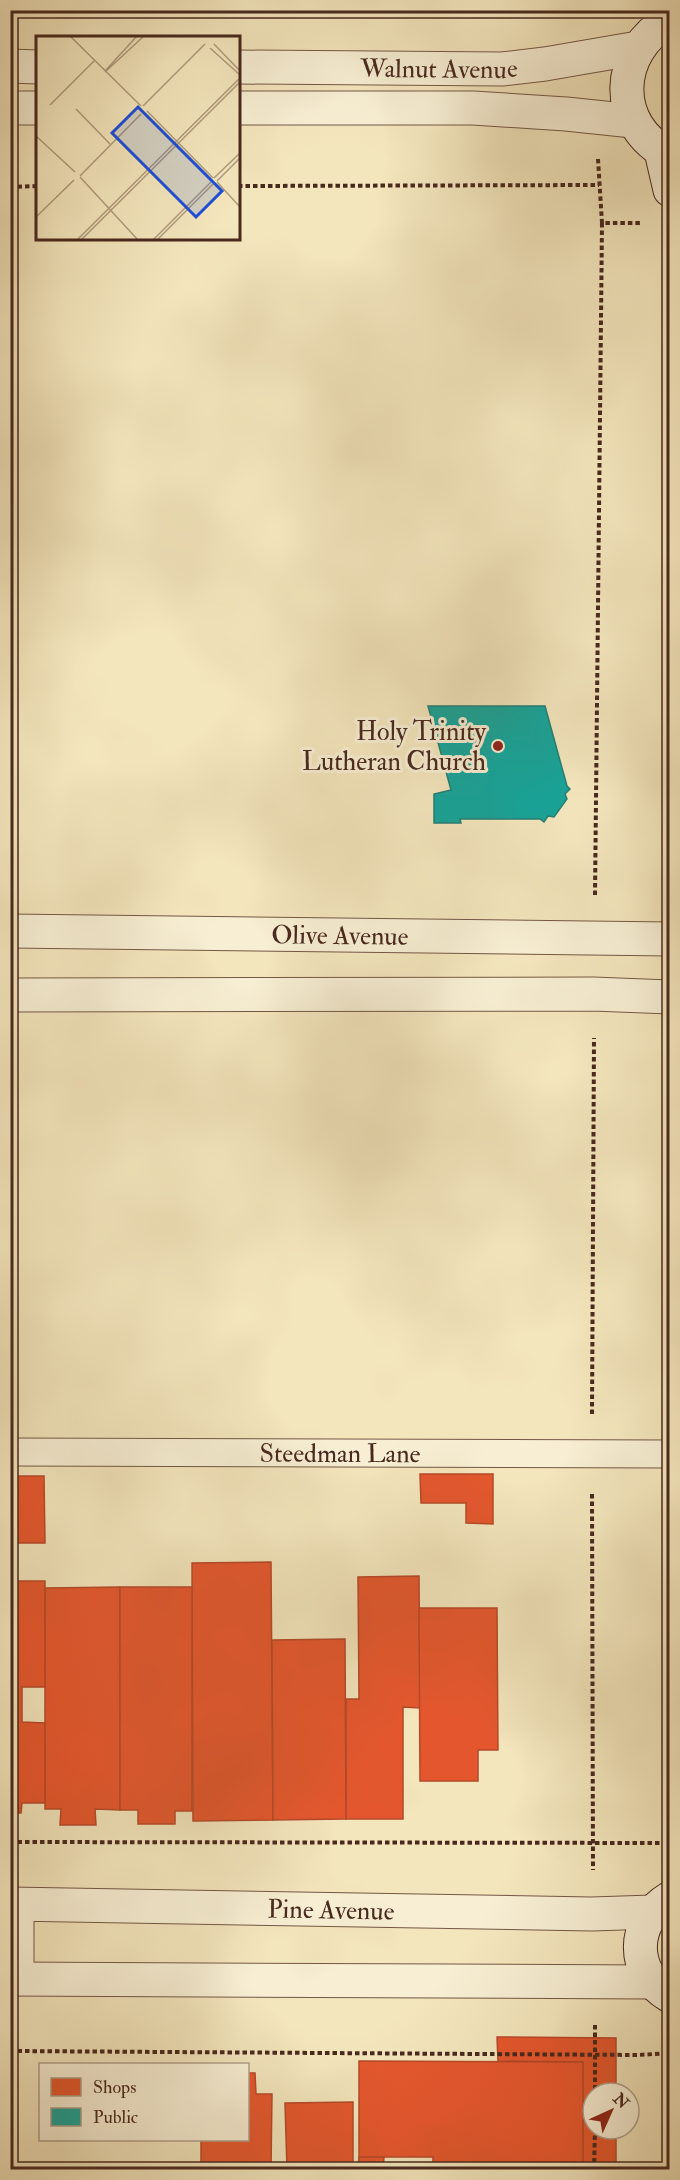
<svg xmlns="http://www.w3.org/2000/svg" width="680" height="2180" font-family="'IM FELL Double Pica',serif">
<rect width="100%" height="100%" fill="#f3e5bc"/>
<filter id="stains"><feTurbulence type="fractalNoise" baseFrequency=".00333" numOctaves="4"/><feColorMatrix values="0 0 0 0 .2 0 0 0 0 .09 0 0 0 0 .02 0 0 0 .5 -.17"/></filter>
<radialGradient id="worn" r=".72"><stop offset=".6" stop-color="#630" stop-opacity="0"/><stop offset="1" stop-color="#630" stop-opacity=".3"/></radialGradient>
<!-- shops -->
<g fill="#e4572e" stroke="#b54929" stroke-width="1.5">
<path d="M420 1474H493V1524L466 1523V1503H421Z"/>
<path d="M10 1476H44L45 1543H10Z"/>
<path d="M271 1562 273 1820 193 1821 192 1563Z"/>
<path d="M419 1576 420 1708 403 1707V1819H346V1699H359L358 1577Z"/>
<path d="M10 1581H45V1687H22V1722L45 1723V1803H22L21 1813H10Z"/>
<path d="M120 1587V1810L95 1809 96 1825H60L61 1809H45V1588Z"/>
<path d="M120 1587H192V1811H175V1824H138V1810H120Z"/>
<path d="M419 1608H497L498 1750H478V1781H420Z"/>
<path d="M345 1639 346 1819 273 1820 272 1640Z"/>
<path d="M497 2037 616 2038V2093H593V2129H616V2170H583V2062L498 2061Z"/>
<path d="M359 2061 583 2062V2170H433V2157H359Z"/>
<path d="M248 2073H255L256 2094H272L271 2170H201V2140H248Z"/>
<path d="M353 2102V2170H287L285 2103Z"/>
<path d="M359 2157H384L383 2170H358Z"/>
</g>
<!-- public -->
<path fill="#17a398" stroke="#267e73" stroke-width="1.5" d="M428 706H545L567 786 570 789 565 794 567 799 554 817 548 816 544 822 540 819H460L461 823H434V794L451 790Z"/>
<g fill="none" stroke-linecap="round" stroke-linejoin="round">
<!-- lane casing -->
<g stroke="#735846" stroke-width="29">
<g id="lane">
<path id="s1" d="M10 1452 670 1454"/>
</g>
</g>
<!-- street casing -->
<g stroke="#735846" stroke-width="35">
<g id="street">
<path d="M10 66 38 67"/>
<path id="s2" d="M238 67 502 69 545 64 638 48"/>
<path d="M10 108H38"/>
<path d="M238 108H473L566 114 633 121"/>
<path id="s3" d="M10 931 670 939"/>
<path d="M10 995 593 994 670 997"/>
<path id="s4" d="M10 1904 592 1914 652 1912"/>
<path d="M17 1905V1979"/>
<path d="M10 1979 651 1982"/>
</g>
</g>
<!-- secondary casing -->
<g stroke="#48291e" stroke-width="35">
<g id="secondary">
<path d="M670 20C614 51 611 126 670 155"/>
<path d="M661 151 670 190"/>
<path d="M670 1898C631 1921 630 1973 670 1996"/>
</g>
</g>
<!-- path -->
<g stroke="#48291e" stroke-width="4" stroke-dasharray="4.5 3" stroke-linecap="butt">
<path d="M598 159 602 223H642"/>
<path d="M238 186 599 185"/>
<path d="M10 187 38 186"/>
<path d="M595 895 602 223"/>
<path d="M592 1414 594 1038"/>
<path d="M592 1494 593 1870"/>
<path d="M10 1842 670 1843"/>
<path d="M595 2025V2093"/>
<path d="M10 2051 638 2055 670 2053"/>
<path d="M594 2170 595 2129"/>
</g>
<!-- lane -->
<use href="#lane" stroke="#f7eed3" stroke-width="27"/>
<!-- street -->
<use href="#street" stroke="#f7eed3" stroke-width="33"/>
<!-- secondary -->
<use href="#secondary" stroke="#f7eed3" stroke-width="33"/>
</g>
<!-- markers -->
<circle fill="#8f2418" stroke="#f7eed3" stroke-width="2" cx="498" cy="746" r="6"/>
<g text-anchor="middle" stroke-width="6" stroke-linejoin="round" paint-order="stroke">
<!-- street labels -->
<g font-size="26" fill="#48291e" stroke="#f7eed3">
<text dy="9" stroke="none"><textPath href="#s2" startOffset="201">Walnut Avenue</textPath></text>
<text dy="9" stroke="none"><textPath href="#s3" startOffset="330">Olive Avenue</textPath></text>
<text dy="9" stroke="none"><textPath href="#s1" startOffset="330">Steedman Lane</textPath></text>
<text dy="9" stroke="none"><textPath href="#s4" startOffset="321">Pine Avenue</textPath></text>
</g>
<!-- poi labels -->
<g font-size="26" fill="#48291e" stroke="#f7eed3" text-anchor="end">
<text x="486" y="740">Holy Trinity<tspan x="486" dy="30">Lutheran Church</tspan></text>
</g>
</g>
<!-- overview -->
<g transform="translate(36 36)">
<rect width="204" height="204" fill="#f3e5bc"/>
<path fill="none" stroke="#af9a7d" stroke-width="1.5" d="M34 0 105 70M178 8 204 35M174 12 204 39M69 35 101 0M69 36 108 0M14 69 58 25M107 70 169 8M40 73 74 108M111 75 177 142M0 100 39 136M44 140 105 78M44 141 102 204M178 142 204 117M181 145 204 122M181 146 204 171M0 181 38 144M41 204 204 42M45 204 204 46M117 204 175 146M121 204 177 148"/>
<path fill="#1d4ed8" fill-opacity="0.15" stroke="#1d4ed8" stroke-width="3" d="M102 71 186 155 160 181 76 97Z"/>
<rect width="204" height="204" fill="none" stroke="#48291e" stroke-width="3"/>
</g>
<!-- margin -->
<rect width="680" height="2180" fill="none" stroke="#f3e5bc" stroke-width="36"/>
<rect x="12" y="12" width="656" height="2156" fill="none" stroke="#48291e" stroke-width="3"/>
<rect x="18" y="18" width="644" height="2144" fill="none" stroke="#48291e" stroke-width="1.5"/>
<!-- legend -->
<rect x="39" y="2063" width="210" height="78" fill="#f7eed3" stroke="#b19f8b" stroke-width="1.5"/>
<rect x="51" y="2078" width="30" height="18" fill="#e4572e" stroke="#b19f8b" stroke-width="1.5"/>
<text x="93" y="2093" font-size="18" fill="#48291e">Shops</text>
<rect x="51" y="2108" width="30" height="18" fill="#17a398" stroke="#b19f8b" stroke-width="1.5"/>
<text x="93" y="2123" font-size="18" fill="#48291e">Public</text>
<!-- north arrow -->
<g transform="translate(611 2111) rotate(45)"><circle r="28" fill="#f7eed3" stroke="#b19f8b" stroke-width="1.5"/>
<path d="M0-4.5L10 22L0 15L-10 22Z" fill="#8f2418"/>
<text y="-9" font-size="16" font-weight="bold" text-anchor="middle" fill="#48291e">N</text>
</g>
<rect width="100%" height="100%" filter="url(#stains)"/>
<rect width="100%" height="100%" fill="url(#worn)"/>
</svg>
